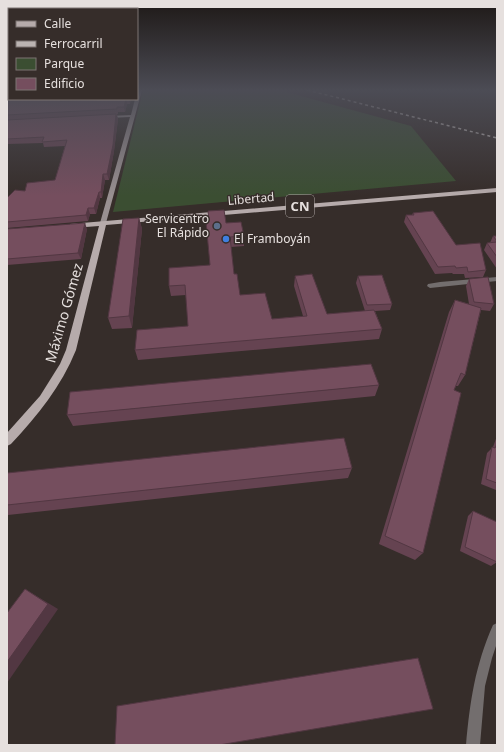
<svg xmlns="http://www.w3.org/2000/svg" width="504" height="752" font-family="'Noto Sans',sans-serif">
<rect width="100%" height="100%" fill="#362d2a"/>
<!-- green -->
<path fill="#3b4e32" d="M143 90H279L411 126 456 181 113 212Z"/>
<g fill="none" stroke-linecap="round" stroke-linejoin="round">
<!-- minor -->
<path fill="#736e6e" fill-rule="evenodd" d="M497 277V281L430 288 427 286 428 284 440 282Z"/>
<!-- tertiary -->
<path fill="#736e6e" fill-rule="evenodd" d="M497 623V643L492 658 485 686 480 745H466C470 701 475 666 493 625Z"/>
<!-- secondary -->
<path fill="#999091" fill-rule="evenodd" d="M138 90H142L106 223 101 224 100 223 130 117 108 118 106 117 108 116 131 115 135 99H137Z"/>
<!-- primary -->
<path fill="#b6abab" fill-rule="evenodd" d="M497 188V192L106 225 76 350C61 387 38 415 11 444L7 446V433L40 396 60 364 66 350 99 226 73 228H70V224Z"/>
<!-- rail -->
<path stroke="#bbb4b2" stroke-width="1.5" stroke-dasharray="3 3" stroke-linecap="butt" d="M307 90 497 138"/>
</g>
<!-- wall -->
<g fill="#654351">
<path d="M7 90 9 99H65L64 101 97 100 98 99H131L130 104H127L125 112H118V114H117L118 119 114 151 109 180H105L102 198H100L96 214H90L88 221 7 228V197L55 180 65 146 44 147 43 143 7 144Z"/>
<path d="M413 213 456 245 486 270 483 277 465 278 464 274H453L452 273 435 274 404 222 406 215H412Z"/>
<path d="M139 218 142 229 132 328 112 329 108 318Z"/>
<path d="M226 223 244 236V246L231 247 234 274 240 295 272 319 303 316 294 286 295 276 327 314 365 311 356 283 358 276 392 304 390 310 375 311 382 329 379 339 138 360 135 350 188 326 186 295 171 296 169 286 210 265Z"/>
<path d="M7 229H87L81 259 7 265Z"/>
<path d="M493 236H497V269L484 250 487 243H490Z"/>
<path d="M469 279 494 304 490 311 481 310 465 375 458 386H456L454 390 423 553 415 560 379 544 449 312 455 300 469 304 466 286Z"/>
<path d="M379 385 375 396 73 426 67 415Z"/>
<path d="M497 436V495L496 494V490L481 484 487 453 493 447Z"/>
<path d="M352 468 348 478 8 515H7V473Z"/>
<path d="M473 511 497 562 491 566 460 551 468 516Z"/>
</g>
<!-- shaded-wall -->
<g fill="#523742">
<path d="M61 99H65L62 106 60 101Z"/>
<path d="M126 99 127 104 125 112 124 107Z"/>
<path d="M129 99H131L130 104Z"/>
<path d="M116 114 118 119 114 151 109 180 107 174Z"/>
<path d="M103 174 105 180 102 198 101 192Z"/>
<path d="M99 192 100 198 96 214 94 208Z"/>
<path d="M88 208 90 214 88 221 86 215Z"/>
<path d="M139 218 142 229 132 328 129 316Z"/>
<path d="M85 223 87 229 81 259 78 253Z"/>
<path d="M25 589 58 609 7 683V662Z"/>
</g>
<!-- building -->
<g fill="#754e5e" stroke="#523742">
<path d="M7 90H9V99H61L60 101 97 100 98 99H126L124 107H117V109L7 115Z"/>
<path d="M116 114 113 145 107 174H103L101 192H99L94 208H88L86 215 7 222V197H8L15 190 25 191 27 183 55 180 67 140 42 142 44 137 7 139V120Z"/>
<path d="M224 210 226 223 241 222 244 236 230 237 234 274H237L240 295 265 293 272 319 307 316 295 276 312 274 327 314 374 310 382 329 135 350 137 330 188 326 185 285 169 286V268L210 265 206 222 209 221 208 211Z"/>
<path d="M433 211 456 245 480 243 486 270 468 272 467 267 456 268 455 266 438 267 406 215H414L413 213Z"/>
<path d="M139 218 129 316 108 318 123 219Z"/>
<path d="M85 223 78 253 7 259V229Z"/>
<path d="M493 236H497V241Z"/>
<path d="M497 242V257L487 243Z"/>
<path d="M382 275 392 304 367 305 358 276Z"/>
<path d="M488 277 494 304 474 302 469 279Z"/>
<path d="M455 300 481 308 465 375 461 373 454 390 461 393 423 553 385 536Z"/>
<path d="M371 364 379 385 67 415 70 392Z"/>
<path d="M344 438 352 468 7 505V473Z"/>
<path d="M497 444V483L486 479 492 447 495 448Z"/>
<path d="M473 511 497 522V562L465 547Z"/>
<path d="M25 589 48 604 7 662V613Z"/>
<path d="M418 658 433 709 219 745H115L117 706Z"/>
</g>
<!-- sky -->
<linearGradient id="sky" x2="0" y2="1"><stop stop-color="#1e1917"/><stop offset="0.46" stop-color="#4c4c55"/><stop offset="1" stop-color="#4c4c55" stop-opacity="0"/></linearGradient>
<rect width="504" height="196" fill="url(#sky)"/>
<!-- markers -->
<circle fill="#5c6f8a" stroke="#362d2a" stroke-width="1.5" cx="217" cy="226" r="4"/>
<circle fill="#3f7fe0" stroke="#362d2a" stroke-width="1.5" cx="226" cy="239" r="4"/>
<g text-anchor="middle" stroke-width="3" stroke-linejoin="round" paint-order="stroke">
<!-- far-street labels -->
<g font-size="12" fill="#e6e0de" stroke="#362d2a">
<text transform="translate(251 199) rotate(-5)" y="4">Libertad</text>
</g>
<!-- far-poi labels -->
<g font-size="12" fill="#e6e0de" stroke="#362d2a" text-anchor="end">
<text x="209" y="223">Servicentro<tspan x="209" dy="14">El Rápido</tspan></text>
<text x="234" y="243" text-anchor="start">El Framboyán</text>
</g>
<!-- shield labels -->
<rect fill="#362d2a" stroke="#b1aaa8" stroke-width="1" x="286" y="195" width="28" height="22" rx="3"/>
<g font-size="13" font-weight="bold" fill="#e6e0de">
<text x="300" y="211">CN</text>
</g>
<!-- street labels -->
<g font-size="14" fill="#e6e0de" stroke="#362d2a">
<text transform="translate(64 313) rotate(-74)" y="5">Máximo Gómez</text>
</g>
</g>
<!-- border -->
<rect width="504" height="752" fill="none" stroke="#e6e0de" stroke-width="16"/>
<!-- legend -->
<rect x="8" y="8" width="130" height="92" fill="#362d2a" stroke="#7c7572"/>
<rect x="16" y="21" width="20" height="6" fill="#b6abab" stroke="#7c7572"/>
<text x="44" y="28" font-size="12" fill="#e6e0de">Calle</text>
<rect x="16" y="41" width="20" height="6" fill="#bbb4b2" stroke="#7c7572"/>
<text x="44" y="48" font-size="12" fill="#e6e0de">Ferrocarril</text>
<rect x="16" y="58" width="20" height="12" fill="#3b4e32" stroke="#7c7572"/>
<text x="44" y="68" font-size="12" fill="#e6e0de">Parque</text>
<rect x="16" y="78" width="20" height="12" fill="#754e5e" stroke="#7c7572"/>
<text x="44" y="88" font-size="12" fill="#e6e0de">Edificio</text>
</svg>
